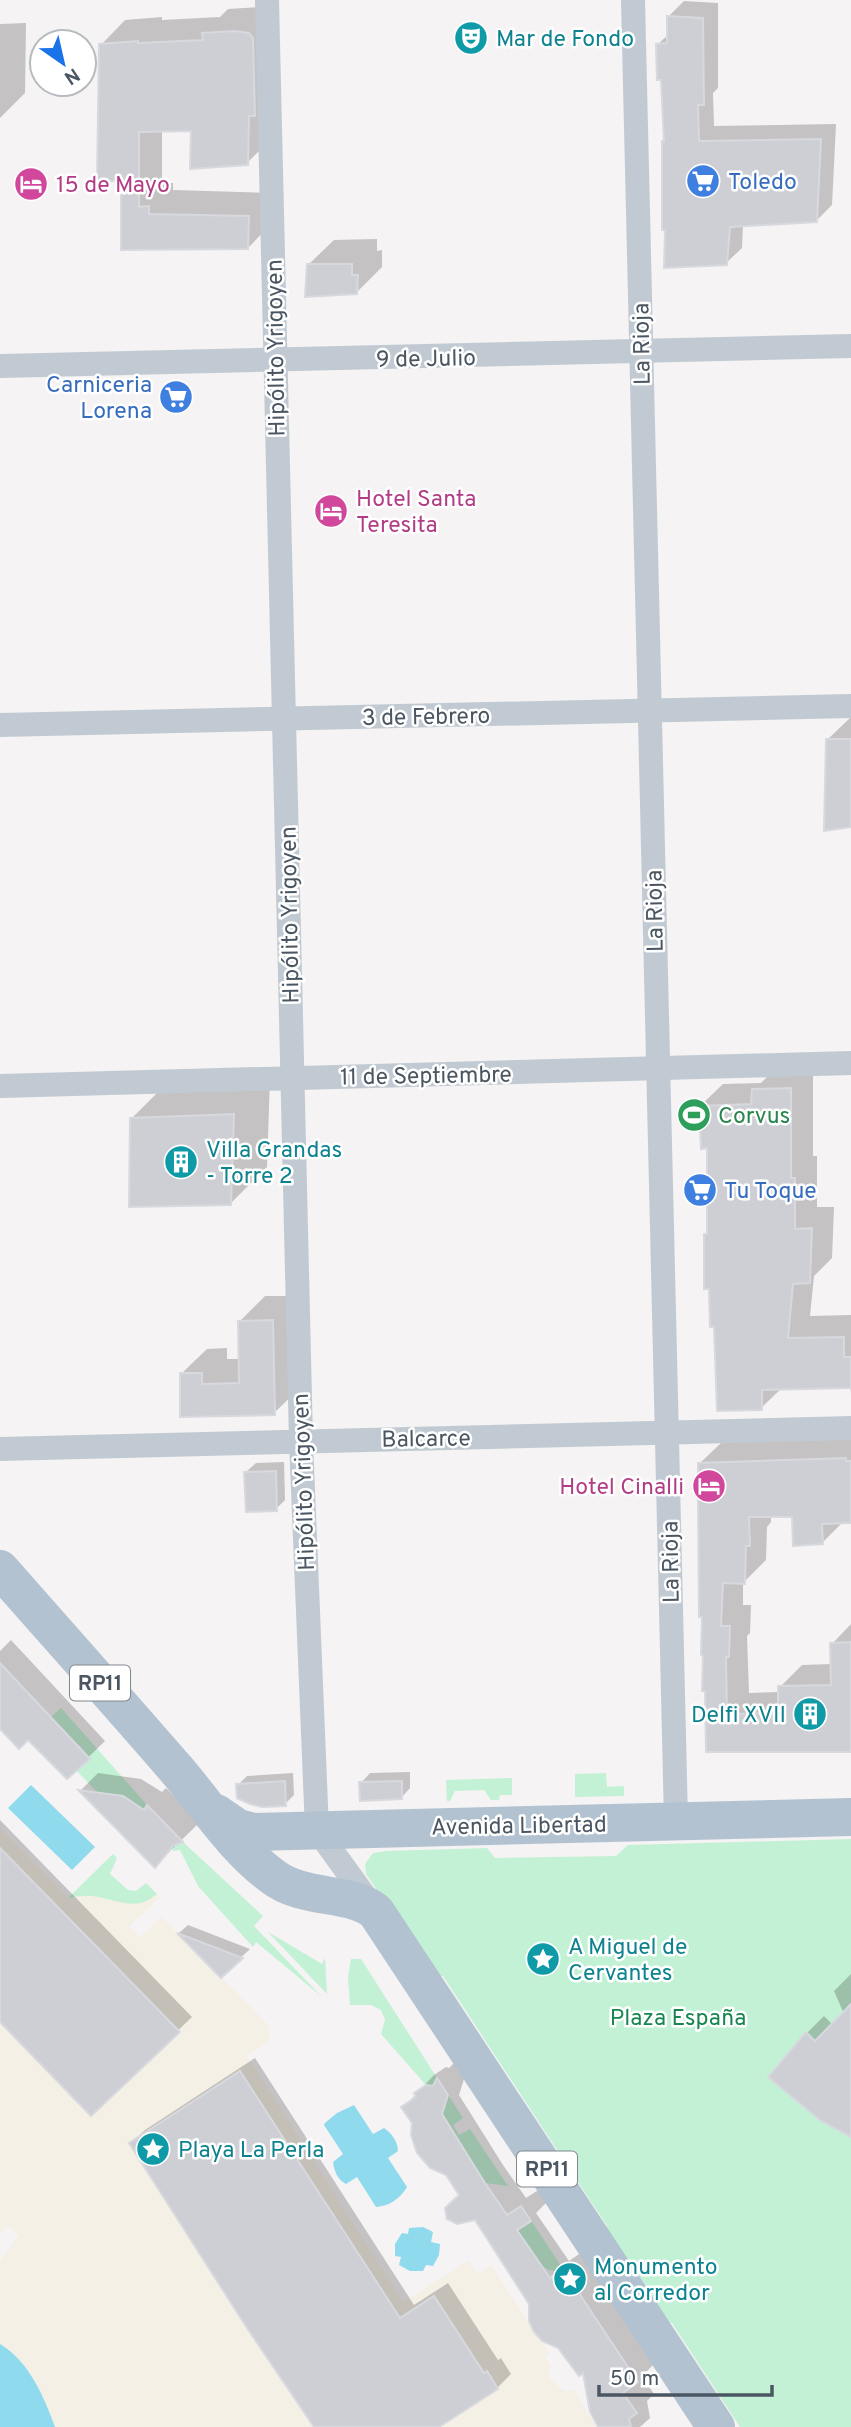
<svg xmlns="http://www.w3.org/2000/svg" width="851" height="2427" font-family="Overpass,sans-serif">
<rect width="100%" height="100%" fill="#f5f3f3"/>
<!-- green -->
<g fill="#c3f1d5">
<path d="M61 1708 147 1805 144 1810 98 1793 77 1771 90 1758 79 1745 65 1758 71 1739 51 1717Z"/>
<path d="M606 1773 607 1787 624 1786V1796L575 1797V1774Z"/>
<path d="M512 1778V1795H500L499 1800H491L484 1790 455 1791 450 1801H447L446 1780Z"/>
<path d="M851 1839V2427H740L672 2323 662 2321 605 2235 607 2226 443 1976H435L366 1874 365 1864 373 1853 386 1851 487 1848 495 1858 616 1856 628 1845Z"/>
<path d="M183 1842 263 1916 254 1926 322 1997 256 1942 253 1947 198 1886 180 1850 173 1851V1846Z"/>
<path d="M113 1854 117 1858 110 1874 128 1890 136 1891 146 1883 157 1894 149 1901 136 1905 68 1898Z"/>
<path d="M268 1932 322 1964 325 1958 327 1994Z"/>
<path d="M351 1959H361L437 2078 433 2086 426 2085 381 2034 385 2020 381 2010 371 2005H350L348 1977Z"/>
<path d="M448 2095 463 2118 453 2125 459 2135 470 2129 508 2186 485 2183 442 2114Z"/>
<path d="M532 2222 563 2269C541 2279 529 2247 518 2231Z"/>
</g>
<!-- sand -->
<path fill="#f5f0e5" d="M0 1828 68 1898C76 1897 84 1895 91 1896 117 1899 135 1913 157 1894L160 1897 129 1927 140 1938 162 1917 268 2025 270 2040 247 2056 403 2302 468 2261 478 2274 491 2265 550 2354 545 2357 551 2366 548 2375 554 2383 565 2391 574 2390 596 2427H55C44 2397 29 2361 0 2344V2260L19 2235 8 2226 0 2233Z"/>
<!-- water -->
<g fill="#90daee">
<path d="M31 1785 95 1847 72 1870 8 1808Z"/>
<path d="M354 2105 373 2134 384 2128C391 2133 398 2141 398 2151L388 2158 407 2187C400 2199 389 2206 376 2207L357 2177 346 2184C338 2180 334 2171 333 2162L343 2154 324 2125 325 2123 337 2113Z"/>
<path d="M423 2227 433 2232 431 2242 440 2244 439 2255 433 2266 426 2265 423 2271H410L399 2265 401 2257 395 2256V2244L402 2233 408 2234 409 2228Z"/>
<path d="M0 2344C29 2361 44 2397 55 2427H0Z"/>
</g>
<!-- shadow -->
<g fill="#0003">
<path d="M684 1 718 3V88L713 93 714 126 836 124 832 205 816 221 743 224 742 248 726 263 664 142 662 79 657 45 669 34 668 17Z"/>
<path d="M260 7 271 139 247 163 193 130H162V183H173V190L273 193 272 223 248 248H123V178L101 45 125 20 162 17V20L220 17 228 9Z"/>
<path d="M26 23 25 93 0 118V24Z"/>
<path d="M377 239V251L382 250V267L356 293 308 265 334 240Z"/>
<path d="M851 717V825L827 740Z"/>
<path d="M777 1067H813V1156H817V1207H834L832 1258 814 1276 810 1316 851 1315V1393L850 1386 782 1388 761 1408 716 1325 706 1235 709 1232V1147L700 1106 723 1084 761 1083Z"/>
<path d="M270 1078 267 1167 230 1204 131 1119 168 1082Z"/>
<path d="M265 1296H298L300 1388 274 1413 182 1415 181 1374 207 1349 227 1348V1359H240L239 1322Z"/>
<path d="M851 1437V1521H844L822 1543 794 1515H771V1522L767 1527 766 1560 743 1583V1605H751L750 1633 747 1636 749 1693 780 1692V1687L802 1665 832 1664V1644L851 1624V1750L707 1751 700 1494 696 1477 700 1474 699 1464 722 1442Z"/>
<path d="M284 1462 285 1500 276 1509 246 1472 256 1463Z"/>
<path d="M11 1640 105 1741 68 1777 28 1737 0 1727V1651Z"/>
<path d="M410 1772V1788L401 1798 361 1783 370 1773Z"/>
<path d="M98 1773 141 1779 162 1792 166 1788 200 1822 155 1866 81 1790Z"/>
<path d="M293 1773 294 1795 285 1804 238 1785 247 1776Z"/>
<path d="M0 1820 192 2017 91 2114 0 2020Z"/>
<path d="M188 1925 250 1949 221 1976 179 1933Z"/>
<path d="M851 1974V2135L807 2033 824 2016 833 2025 844 2014 834 1991Z"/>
<path d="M255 2058 414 2305 448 2283 498 2360 501 2358 511 2374 497 2388 436 2427H315L131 2143 145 2130Z"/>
<path d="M456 2061 465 2076 459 2095 503 2165 526 2198 540 2189 548 2201 536 2213 569 2261 582 2252 655 2363 642 2376 654 2394 647 2401 650 2418 640 2427H601L584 2370 560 2347 404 2107 434 2075 446 2067 449 2068Z"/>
</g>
<!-- building -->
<g fill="#cdcfd5" stroke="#d7d9de" stroke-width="2">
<path d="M667 16 703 18 704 105H698L699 141 821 139 817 222 730 227 727 265 664 268 665 230H662V141H664L661 80H657L656 44 667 43Z"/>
<path d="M235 31 249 33 253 38 255 116H249L248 165 190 169 191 131 139 132V207L149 206V214L249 216 248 249 121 250V180L97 183 99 44 138 41V43L203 40 202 33Z"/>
<path d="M307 264H352V275H358L357 294 305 297Z"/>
<path d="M826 739H851V827L824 831Z"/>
<path d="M791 1088V1178H795V1229L812 1228 810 1283 793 1284 788 1338 844 1337V1357H851V1388L762 1390V1410L717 1411 714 1327H710L709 1289H704V1234H707V1148L701 1149 699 1106 751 1104 752 1089Z"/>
<path d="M234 1114 231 1205 129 1207 130 1118Z"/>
<path d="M273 1320 275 1415 180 1417V1373H202V1384L239 1383 238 1321Z"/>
<path d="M846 1458V1461H851V1523L822 1524 823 1544 793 1546 792 1517H749L750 1546H746L745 1584 723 1583 721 1626H730L729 1657H726L727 1714 778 1713V1686L831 1685 830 1643 851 1642V1752H706L705 1691H702L703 1656 701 1655 702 1617H699L698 1495H695V1477H698V1463Z"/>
<path d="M276 1471 277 1511 246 1512 244 1472Z"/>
<path d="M0 1663 90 1759 67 1779 28 1740 19 1749 0 1729Z"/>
<path d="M285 1781 286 1806 262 1807 250 1804 237 1798 236 1784Z"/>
<path d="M402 1781V1799L360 1801 359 1782Z"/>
<path d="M78 1790 123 1796 144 1810 147 1805 183 1842 173 1846 155 1868Z"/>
<path d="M0 1848 180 2032 91 2116 0 2022Z"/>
<path d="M177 1933 243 1958 221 1978Z"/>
<path d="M851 2004V2137L821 2121 768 2077 806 2032 815 2041Z"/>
<path d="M240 2071 400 2318 434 2296 484 2373 487 2371 498 2389 439 2427H314L247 2328 129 2143Z"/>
<path d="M437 2078 448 2095 442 2114 485 2183 507 2215 521 2206 531 2221 517 2230 550 2278 563 2269 638 2382 623 2393 637 2413 629 2419 631 2427H598L590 2412 583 2373 579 2376 558 2348 542 2341 534 2332 529 2321V2304L475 2220 457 2224 447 2219 445 2208 459 2195 446 2175 430 2168 417 2153 411 2135 412 2123 401 2107 416 2097 414 2093 426 2085 433 2086Z"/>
</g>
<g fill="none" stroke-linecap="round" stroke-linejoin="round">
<!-- street -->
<g stroke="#c1cad2" stroke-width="24">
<path d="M267 0 301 1441 317 1830 372 1906"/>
<path d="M633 0 676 1821"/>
<path d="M0 366 851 346"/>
<path d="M0 725 851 706"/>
<path d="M0 1086 851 1063"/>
<path d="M0 1449 851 1428"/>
</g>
<!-- primary -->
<g stroke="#b3c2d1" stroke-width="38">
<path d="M0 1569C59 1636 118 1702 176 1769 207 1805 234 1848 272 1876 304 1901 350 1890 376 1912L716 2427"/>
<path d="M216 1813 238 1828 254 1832 851 1817"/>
</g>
</g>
<!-- icons -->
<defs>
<g id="theatre-disc" transform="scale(1.75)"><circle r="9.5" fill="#0f9aa8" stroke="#fff"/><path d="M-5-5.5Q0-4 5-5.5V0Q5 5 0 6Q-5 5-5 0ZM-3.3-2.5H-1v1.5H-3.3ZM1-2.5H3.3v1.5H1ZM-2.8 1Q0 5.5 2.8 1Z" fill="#fff"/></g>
<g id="supermarket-disc" transform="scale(1.75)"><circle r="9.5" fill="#3f7fe0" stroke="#fff"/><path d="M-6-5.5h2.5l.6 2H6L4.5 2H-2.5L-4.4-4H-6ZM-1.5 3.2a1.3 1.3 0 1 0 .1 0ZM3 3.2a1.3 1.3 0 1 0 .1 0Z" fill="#fff"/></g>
<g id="hotel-disc" transform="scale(1.75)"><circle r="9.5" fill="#d1479c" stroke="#fff"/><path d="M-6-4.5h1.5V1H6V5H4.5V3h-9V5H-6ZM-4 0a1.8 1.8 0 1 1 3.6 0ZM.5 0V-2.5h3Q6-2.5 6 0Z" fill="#fff"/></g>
<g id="stadium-disc" transform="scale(1.75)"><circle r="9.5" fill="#2e9e5b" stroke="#fff"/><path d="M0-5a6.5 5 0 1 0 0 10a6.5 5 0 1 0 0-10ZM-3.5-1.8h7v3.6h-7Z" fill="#fff"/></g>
<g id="building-disc" transform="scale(1.75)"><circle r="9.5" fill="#0f9aa8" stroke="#fff"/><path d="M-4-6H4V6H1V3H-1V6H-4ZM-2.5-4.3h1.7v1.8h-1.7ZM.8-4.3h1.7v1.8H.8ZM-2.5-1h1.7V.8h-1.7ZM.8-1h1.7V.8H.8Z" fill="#fff"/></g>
<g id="sight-disc" transform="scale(1.75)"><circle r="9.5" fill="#0f9aa8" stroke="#fff"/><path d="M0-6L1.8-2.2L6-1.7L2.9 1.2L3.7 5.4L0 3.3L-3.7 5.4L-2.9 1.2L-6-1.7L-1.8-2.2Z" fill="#fff"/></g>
</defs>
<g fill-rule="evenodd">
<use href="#theatre-disc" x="471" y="38"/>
<use href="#supermarket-disc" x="703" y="181"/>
<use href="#hotel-disc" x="31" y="184"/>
<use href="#supermarket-disc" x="176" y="397"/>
<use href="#hotel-disc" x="331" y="511"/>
<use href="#stadium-disc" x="694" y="1115"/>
<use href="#building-disc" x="181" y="1162"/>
<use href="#supermarket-disc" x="700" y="1190"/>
<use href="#hotel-disc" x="709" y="1486"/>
<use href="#building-disc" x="810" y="1714"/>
<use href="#sight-disc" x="543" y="1959"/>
<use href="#sight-disc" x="153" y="2149"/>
<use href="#sight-disc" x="570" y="2279"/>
</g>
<g text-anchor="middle" stroke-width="5" stroke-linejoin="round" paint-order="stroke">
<!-- shield labels -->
<g fill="#fff" stroke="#808990" stroke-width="2">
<rect x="70" y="1665.5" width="60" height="35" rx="5"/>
<rect x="517" y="2151.5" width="60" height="35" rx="5"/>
</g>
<g font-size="21" font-weight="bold" fill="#4a5661">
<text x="100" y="1690">RP11</text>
<text x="547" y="2176">RP11</text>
</g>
<!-- culture labels -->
<g font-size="23" fill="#0d838f" stroke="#fff" text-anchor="start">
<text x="496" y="46">Mar de Fondo</text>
<text x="206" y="1157">Villa Grandas<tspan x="206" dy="26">- Torre 2</tspan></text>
<text x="786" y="1722" text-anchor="end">Delfi XVII</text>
<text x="568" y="1954">A Miguel de<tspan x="568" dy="26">Cervantes</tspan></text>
<text x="178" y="2157">Playa La Perla</text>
<text x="594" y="2274">Monumento<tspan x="594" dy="26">al Corredor</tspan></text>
</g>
<!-- shop labels -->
<g font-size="23" fill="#366cbe" stroke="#fff" text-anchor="start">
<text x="728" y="189">Toledo</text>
<text x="152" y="392" text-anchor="end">Carniceria<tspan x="152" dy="26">Lorena</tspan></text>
<text x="724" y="1198">Tu Toque</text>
</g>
<!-- hotel labels -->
<g font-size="23" fill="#b23c85" stroke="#fff" text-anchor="start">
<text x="56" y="192">15 de Mayo</text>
<text x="356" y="506">Hotel Santa<tspan x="356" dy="26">Teresita</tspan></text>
<text x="684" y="1494" text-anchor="end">Hotel Cinalli</text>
</g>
<!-- street labels -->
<g font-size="23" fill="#4a5661" stroke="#fff">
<text transform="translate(641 344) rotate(-91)" y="8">La Rioja</text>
<text transform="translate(275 348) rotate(-91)" y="8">Hipólito Yrigoyen</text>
<text transform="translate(426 358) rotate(-1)" y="8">9 de Julio</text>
<text transform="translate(426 716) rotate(-1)" y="8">3 de Febrero</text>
<text transform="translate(654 911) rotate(-91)" y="8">La Rioja</text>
<text transform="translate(289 915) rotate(-91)" y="8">Hipólito Yrigoyen</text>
<text transform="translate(426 1075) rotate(-1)" y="8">11 de Septiembre</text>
<text transform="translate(426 1438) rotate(-1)" y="8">Balcarce</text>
<text transform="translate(303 1482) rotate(-92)" y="8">Hipólito Yrigoyen</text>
<text transform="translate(670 1562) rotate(-91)" y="8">La Rioja</text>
<text transform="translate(519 1825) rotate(-1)" y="8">Avenida Libertad</text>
</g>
<!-- leisure labels -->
<g font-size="23" fill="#27864d" stroke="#fff" text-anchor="start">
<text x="718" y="1123">Corvus</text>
</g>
<!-- park labels -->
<g font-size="23" fill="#17864f" stroke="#fff">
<text x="678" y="2025">Plaza España</text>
</g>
</g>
<!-- north arrow -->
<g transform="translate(63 63) rotate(146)"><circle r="33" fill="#ffffff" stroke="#b7bbc0" stroke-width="2"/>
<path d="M0-5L12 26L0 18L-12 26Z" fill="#1a73e8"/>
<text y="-10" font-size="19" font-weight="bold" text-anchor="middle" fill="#4a5661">N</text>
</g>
<!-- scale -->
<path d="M599 2385v10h173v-10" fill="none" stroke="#4a5661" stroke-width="3.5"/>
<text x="610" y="2385" font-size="21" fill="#4a5661" stroke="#ffffff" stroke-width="5" paint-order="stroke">50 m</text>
</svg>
